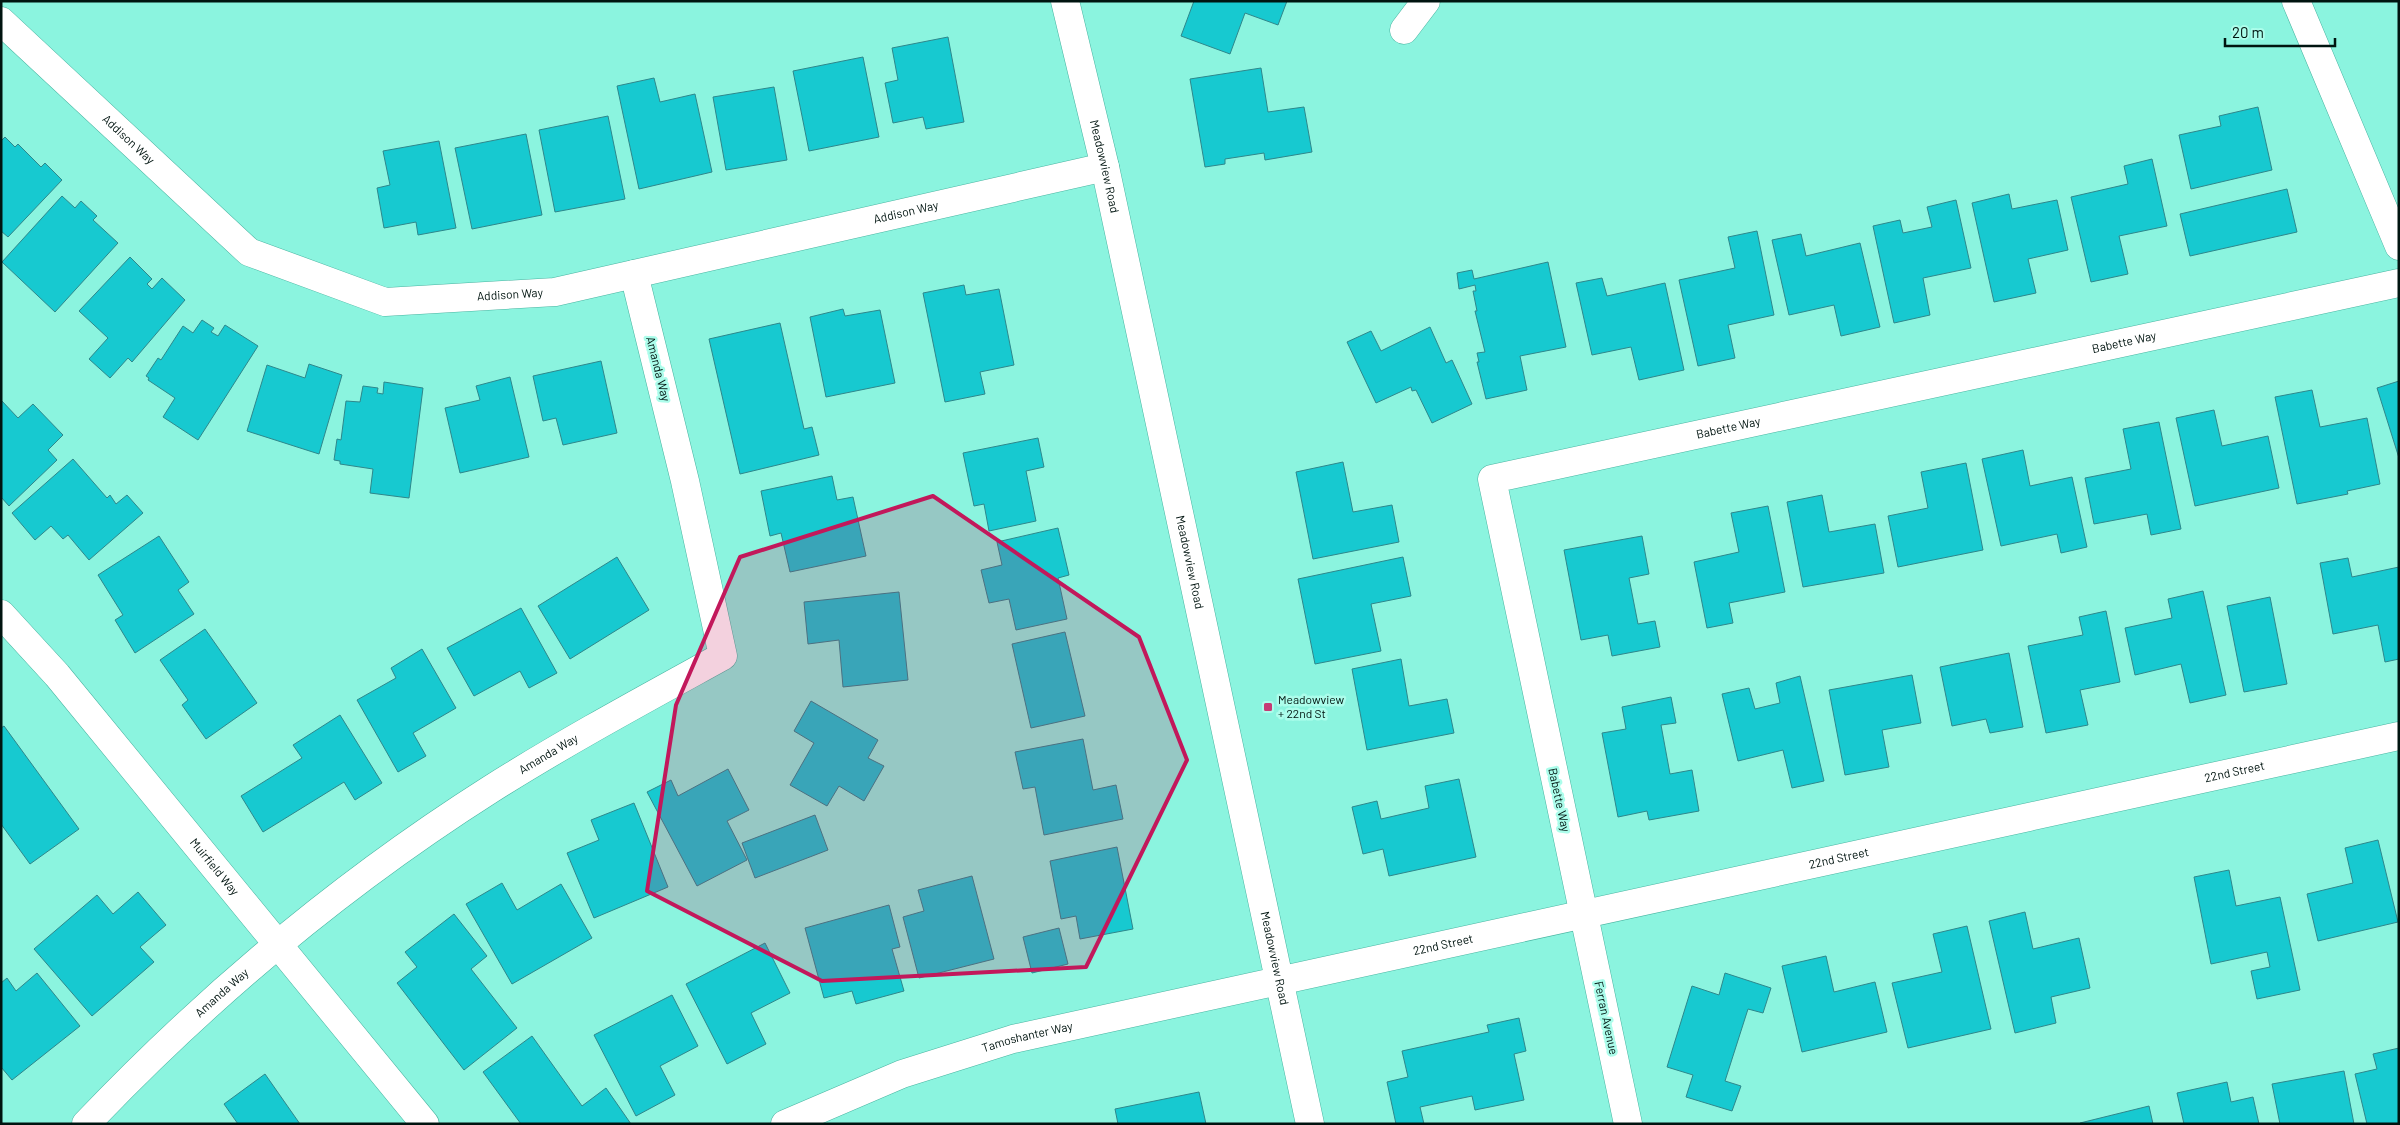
<svg xmlns="http://www.w3.org/2000/svg" width="2400" height="1125" font-family="Barlow,sans-serif">
<rect width="100%" height="100%" fill="#8bf4df"/>
<!-- building -->
<g fill="#17c9d0" stroke="#2e878b">
<path d="M1194 1H1287L1278 25 1245 13 1230 54 1181 36Z"/>
<path d="M948 37 964 122 926 129 923 117 893 123 885 83 898 80 892 48Z"/>
<path d="M863 57 879 137 809 151 793 71Z"/>
<path d="M1261 68 1268 112 1304 107 1312 152 1265 160 1264 153 1225 159V164L1205 167 1190 79Z"/>
<path d="M654 78 660 102 695 94 712 172 639 189 617 86Z"/>
<path d="M774 87 787 160 726 170 713 97Z"/>
<path d="M2258 107 2272 170 2191 189 2179 135 2221 126 2219 116Z"/>
<path d="M608 116 625 199 555 212 539 130Z"/>
<path d="M526 134 542 215 472 229 455 148Z"/>
<path d="M5 137 15 147 18 144 41 167 45 163 62 180 8 237 1 231V141Z"/>
<path d="M439 141 456 228 418 235 416 222 384 228 377 188 390 185 383 151Z"/>
<path d="M2152 159 2167 226 2119 236 2128 274 2091 282 2071 197 2128 184 2124 166Z"/>
<path d="M2287 189 2297 232 2190 256 2180 214Z"/>
<path d="M2009 194 2012 209 2057 200 2068 250 2028 259 2036 293 1994 302 1972 203Z"/>
<path d="M62 196 75 208 81 201 97 216 93 220 118 243 55 312 2 262Z"/>
<path d="M1956 200 1971 268 1923 278 1930 315 1894 323 1873 226 1900 220 1903 233 1932 227 1927 207Z"/>
<path d="M1757 231 1774 315 1728 325 1735 358 1698 366 1679 280 1735 268 1728 237Z"/>
<path d="M1801 234 1806 256 1860 243 1880 327 1841 336 1834 305 1789 315 1772 240Z"/>
<path d="M130 257 152 279 147 284 152 289 162 278 185 300 132 362 128 358 110 378 89 359 108 338 79 311Z"/>
<path d="M1548 262 1566 347 1520 356 1527 390 1486 399 1477 362H1479L1477 353 1485 352 1475 311H1477L1473 291H1476L1475 285 1459 289 1457 273 1472 270 1474 279Z"/>
<path d="M1602 278 1607 296 1665 283 1684 370 1639 380 1631 347 1592 355 1576 283Z"/>
<path d="M964 285 966 295 999 289 1014 365 980 372 985 394 945 402 923 293Z"/>
<path d="M843 309 845 316 880 310 895 383 826 397 810 317Z"/>
<path d="M202 320 214 328 211 332 218 336 225 325 258 346 198 440 163 417 175 398 148 380 149 378 146 376 158 358 161 360 183 326 193 333Z"/>
<path d="M780 323 804 429 812 427 819 455 740 474 709 339Z"/>
<path d="M1430 327 1446 363 1452 360 1472 404 1432 423 1416 390 1412 391 1411 387 1376 403 1347 342 1371 331 1381 351Z"/>
<path d="M601 361 617 433 563 445 556 418 543 421 533 376Z"/>
<path d="M309 364 342 375 319 454 247 431 267 365 305 378Z"/>
<path d="M510 377 529 457 460 473 445 408 480 400 476 386Z"/>
<path d="M2399 381V458L2377 388Z"/>
<path d="M384 382 423 388 409 498 370 493 373 469 340 464V461L334 460 337 439 341 440 346 401 360 402 363 386 378 388 377 393 383 394Z"/>
<path d="M2312 390 2320 427 2367 418 2380 484 2347 491 2348 494 2297 504 2275 397Z"/>
<path d="M1 400 18 418 33 404 63 435 48 450 57 460 9 506 1 497Z"/>
<path d="M2214 410 2222 446 2268 436 2279 488 2195 506 2176 418Z"/>
<path d="M2159 422 2181 529 2151 535 2147 514 2094 524 2085 478 2131 469 2123 429Z"/>
<path d="M1038 438 1044 467 1026 471 1036 521 989 531 984 504 974 506 963 453Z"/>
<path d="M2023 450 2030 486 2072 477 2087 547 2061 553 2057 534 2001 546 1982 459Z"/>
<path d="M73 459 107 498 110 495 116 504 127 495 143 513 89 560 68 535 63 539 51 526 35 540 12 513Z"/>
<path d="M1343 462 1353 512 1392 505 1399 542 1313 559 1296 472Z"/>
<path d="M1966 463 1983 550 1898 567 1888 516 1928 508 1921 472Z"/>
<path d="M832 476 837 500 853 497 866 556 790 572 781 533 770 536 761 491Z"/>
<path d="M1822 495 1829 532 1875 524 1884 573 1803 587 1787 502Z"/>
<path d="M1768 506 1785 592 1729 603 1733 623 1707 628 1694 562 1739 552 1731 513Z"/>
<path d="M1058 528 1069 575 1058 578 1067 619 1016 630 1009 599 989 603 981 570 1002 565 997 542Z"/>
<path d="M159 536 189 582 178 590 194 614 135 653 115 620 123 615 98 575Z"/>
<path d="M1642 536 1649 574 1629 578 1638 624 1655 621 1660 647 1612 656 1608 635 1581 640 1564 550Z"/>
<path d="M617 557 649 610 570 659 538 606Z"/>
<path d="M1403 557 1411 596 1371 604 1381 651 1315 664 1298 579Z"/>
<path d="M2348 558 2352 577 2399 567V659L2385 662 2378 625 2333 634 2320 563Z"/>
<path d="M2203 591 2226 695 2190 703 2181 664 2135 675 2125 628 2172 618 2168 599Z"/>
<path d="M899 592 908 680 843 687 839 640 808 644 804 602Z"/>
<path d="M2270 597 2287 684 2244 692 2227 606Z"/>
<path d="M521 608 557 673 529 688 520 671 474 696 447 648Z"/>
<path d="M2106 611 2120 682 2080 690 2088 725 2046 733 2028 646 2083 635 2079 617Z"/>
<path d="M205 629 257 703 206 739 182 705 188 700 160 660Z"/>
<path d="M1065 632 1085 716 1031 728 1012 644Z"/>
<path d="M422 649 456 708 413 733 426 756 398 772 357 700 396 678 391 668Z"/>
<path d="M2009 653 2023 727 1990 733 1986 719 1952 726 1940 667Z"/>
<path d="M1401 659 1409 706 1447 699 1454 733 1367 750 1352 669Z"/>
<path d="M1912 675 1921 723 1882 730 1889 767 1845 775 1829 690Z"/>
<path d="M1800 676 1824 781 1792 788 1783 750 1738 761 1722 694 1749 688 1755 709 1780 703 1776 683Z"/>
<path d="M1671 697 1676 723 1661 725 1670 774 1692 770 1699 811 1649 820 1647 811 1618 817 1602 733 1626 729 1622 707Z"/>
<path d="M811 701 878 740 868 758 884 766 864 801 839 786 827 806 790 785 814 743 794 731Z"/>
<path d="M340 715 382 783 355 800 344 782 263 832 241 796 302 758 293 745Z"/>
<path d="M4 726 79 829 30 864 1 824V728Z"/>
<path d="M1083 739 1093 790 1116 785 1123 819 1044 835 1035 787 1023 789 1015 752Z"/>
<path d="M728 769 749 810 727 821 747 860 697 886 647 792 671 780 678 796Z"/>
<path d="M1459 779 1476 857 1389 876 1383 849 1363 854 1352 807 1377 801 1381 819 1429 808 1425 786Z"/>
<path d="M634 803 668 887 594 918 567 853 599 840 591 820Z"/>
<path d="M815 815 828 850 755 878 742 843Z"/>
<path d="M2378 840 2398 922 2318 941 2307 894 2353 883 2345 848Z"/>
<path d="M1117 847 1133 929 1080 939 1076 916 1061 919 1050 861Z"/>
<path d="M2229 870 2236 906 2280 897 2300 990 2257 999 2251 971 2270 967 2267 952 2211 964 2194 877Z"/>
<path d="M972 876 994 959 919 978 903 917 924 911 918 890Z"/>
<path d="M502 883 517 910 561 884 592 938 512 984 466 904Z"/>
<path d="M138 892 166 925 140 947 154 962 92 1016 34 949 97 895 113 914Z"/>
<path d="M889 905 900 947 892 949 904 991 856 1004 852 991 824 998 805 928Z"/>
<path d="M2025 912 2033 949 2079 938 2090 988 2051 997 2056 1023 2015 1033 1989 921Z"/>
<path d="M454 914 487 956 471 969 517 1028 464 1070 397 983 417 967 405 952Z"/>
<path d="M1967 926 1991 1029 1908 1048 1892 983 1942 972 1933 934Z"/>
<path d="M1059 928 1068 964 1032 973 1023 937Z"/>
<path d="M765 943 790 993 751 1013 766 1044 727 1064 686 984Z"/>
<path d="M1826 956 1834 992 1875 982 1887 1032 1802 1052 1782 966Z"/>
<path d="M37 973 80 1026 12 1080 1 1067V983L7 978 16 991Z"/>
<path d="M1725 973 1771 988 1763 1013 1748 1009 1725 1081 1741 1086 1732 1111 1686 1097 1693 1075 1667 1067 1692 986 1719 995Z"/>
<path d="M672 995 698 1046 660 1066 675 1095 636 1116 594 1035Z"/>
<path d="M1519 1018 1526 1051 1514 1054 1524 1100 1475 1110 1472 1096 1420 1107 1424 1124H1396L1387 1082 1408 1077 1402 1051 1489 1032 1487 1025Z"/>
<path d="M532 1036 582 1106 606 1088 631 1124H521L483 1072Z"/>
<path d="M2399 1048V1124H2367L2355 1074 2377 1069 2373 1054Z"/>
<path d="M2344 1071 2354 1124H2280L2272 1084Z"/>
<path d="M265 1074 300 1124H238L224 1104Z"/>
<path d="M2227 1082 2231 1102 2253 1097 2259 1124H2184L2177 1093Z"/>
<path d="M1199 1092 1206 1124H1118L1115 1109Z"/>
<path d="M2149 1106 2153 1124H2080V1123Z"/>
</g>
<g fill="none" stroke-linecap="round" stroke-linejoin="round">
<!-- minor casing -->
<g stroke="#48b4a1" stroke-width="29">
<g id="minor">
<path d="M2296 1 2399 246"/>
<path id="s1" d="M1 21 249 252 385 302 555 292 1105 167"/>
<path d="M1404 30 1426 1"/>
<path id="s2" d="M1 614 57 675 425 1124"/>
<path id="s3" d="M86 1124C207 997 343 883 491 789 567 741 645 699 723 656L685 481 634 274"/>
<path id="s4" d="M785 1124 902 1074 1013 1039 2399 736"/>
<path id="s5" d="M1628 1124 1492 479 2399 283"/>
</g>
</g>
<!-- secondary casing -->
<g stroke="#48b4a1" stroke-width="29">
<g id="secondary">
<path id="s6" d="M1065 1 1105 167 1310 1124"/>
</g>
</g>
<!-- minor -->
<use href="#minor" stroke="#fff" stroke-width="28"/>
<!-- secondary -->
<use href="#secondary" stroke="#fff" stroke-width="28"/>
</g>
<!-- marked area -->
<path fill="#c2185b" fill-opacity="0.2" stroke="#c2185b" stroke-width="4" stroke-linejoin="round" d="M933 496 1139 637 1187 760 1086 967 822 981 647 891 676 705 740 557Z"/>
<!-- markers -->
<rect fill="#c53b74" stroke="#acfdeb" stroke-width="2" x="1263" y="702" width="10" height="10" rx="2.5"/>
<g text-anchor="middle" stroke-width="5" stroke-linejoin="round" paint-order="stroke">
<!-- street labels -->
<g font-size="12" fill="#001410" stroke="#acfdeb">
<text dy="4" stroke="none"><textPath href="#s1" startOffset="174">Addison Way</textPath></text>
<text dy="4" stroke="none"><textPath href="#s6" startOffset="170">Meadowview Road</textPath></text>
<text dy="4" stroke="none"><textPath href="#s1" startOffset="1014">Addison Way</textPath></text>
<text dy="4" stroke="none"><textPath href="#s1" startOffset="609">Addison Way</textPath></text>
<text dy="4" stroke="none"><textPath href="#s5" startOffset="1306">Babette Way</textPath></text>
<text transform="translate(658 369) rotate(76)" y="4">Amanda Way</text>
<text dy="4" stroke="none"><textPath href="#s5" startOffset="901">Babette Way</textPath></text>
<text dy="4" stroke="none"><textPath href="#s6" startOffset="575">Meadowview Road</textPath></text>
<text dy="4" stroke="none"><textPath href="#s3" startOffset="594">Amanda Way</textPath></text>
<text dy="4" stroke="none"><textPath href="#s4" startOffset="1494">22nd Street</textPath></text>
<text transform="translate(1559 800) rotate(78)" y="4">Babette Way</text>
<text dy="4" stroke="none"><textPath href="#s4" startOffset="1089">22nd Street</textPath></text>
<text dy="4" stroke="none"><textPath href="#s2" startOffset="331">Muirfield Way</textPath></text>
<text dy="4" stroke="none"><textPath href="#s4" startOffset="684">22nd Street</textPath></text>
<text dy="4" stroke="none"><textPath href="#s6" startOffset="980">Meadowview Road</textPath></text>
<text dy="4" stroke="none"><textPath href="#s3" startOffset="189">Amanda Way</textPath></text>
<text transform="translate(1606 1018) rotate(78)" y="4">Ferran Avenue</text>
<text dy="4" stroke="none"><textPath href="#s4" startOffset="258">Tamoshanter Way</textPath></text>
</g>
<!-- poi labels -->
<g font-size="12" fill="#001410" stroke="#acfdeb" text-anchor="start">
<text x="1278" y="704">Meadowview<tspan x="1278" dy="14">+ 22nd St</tspan></text>
</g>
</g>
<!-- border -->
<rect width="2400" height="1125" fill="none" stroke="#001410" stroke-width="5"/>
<!-- scale -->
<path d="M2225 38v8h110v-8" fill="none" stroke="#001410" stroke-width="2.5"/>
<text x="2232" y="38" font-size="15" fill="#001410" stroke="#acfdeb" stroke-width="4" paint-order="stroke">20 m</text>
</svg>
